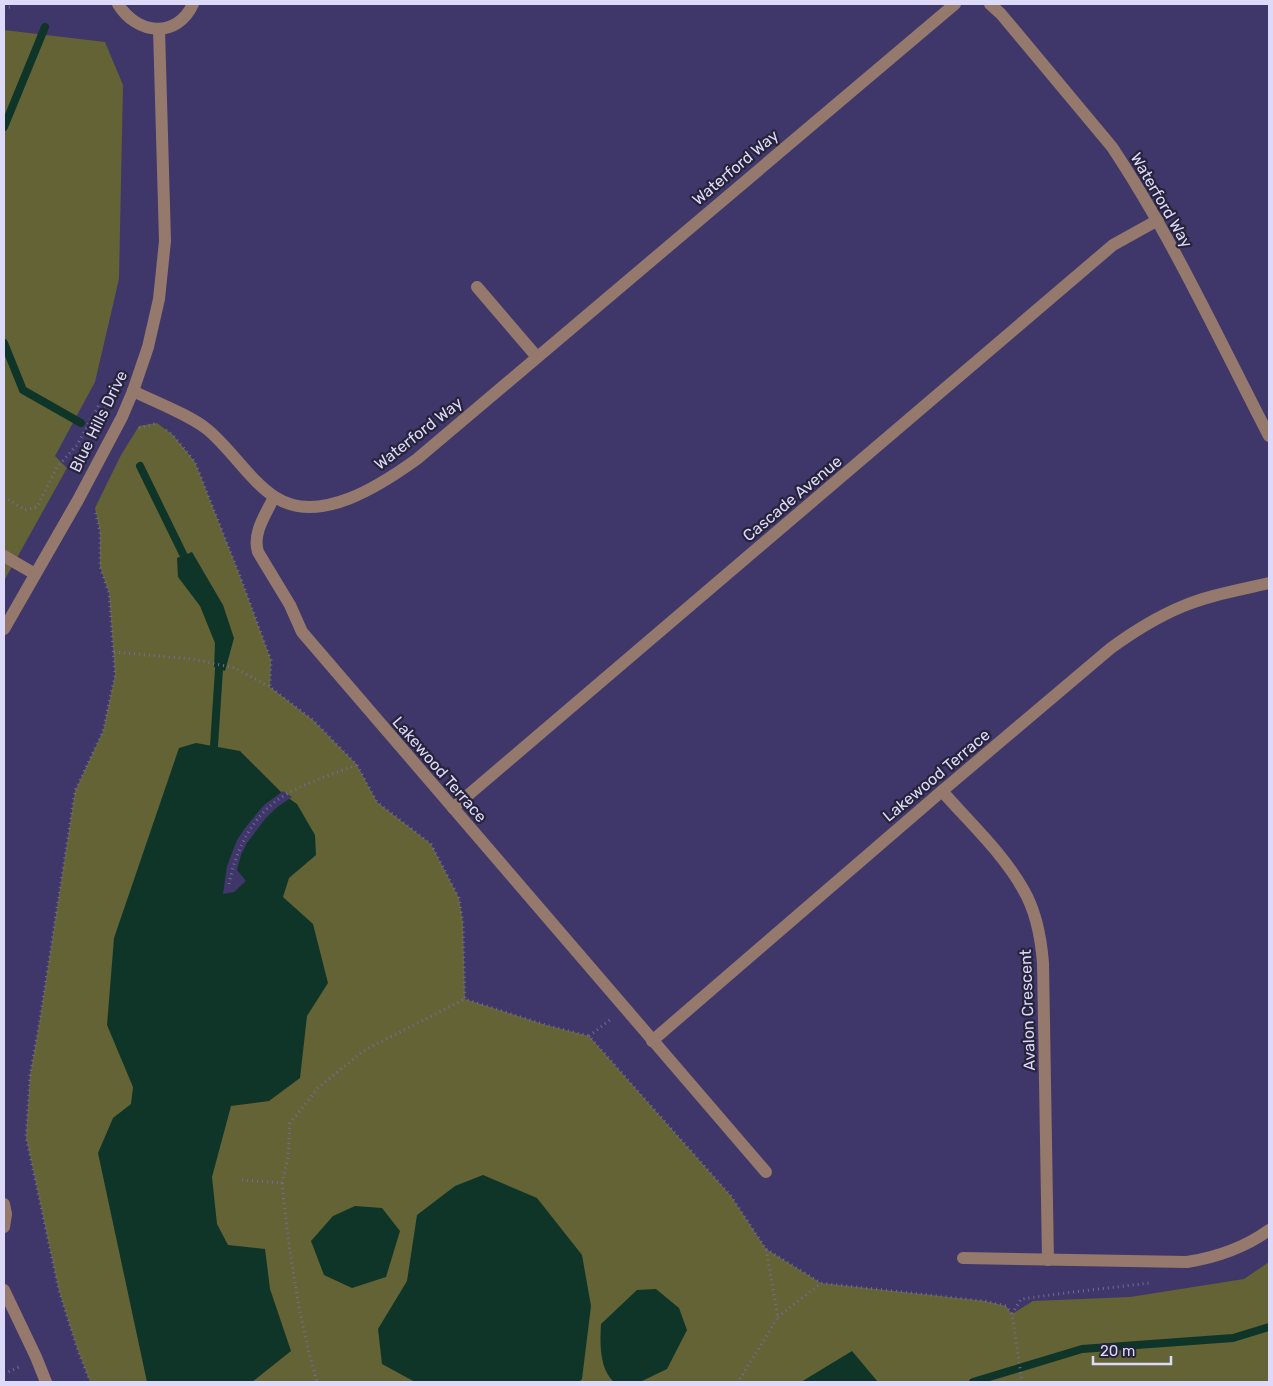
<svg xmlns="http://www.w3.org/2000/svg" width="1273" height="1386" font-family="Rubik,sans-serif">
<rect width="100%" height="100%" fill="#3f366a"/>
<!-- green -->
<g fill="#636335">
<path d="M4 30 105 42 123 85 119 279 95 382 55 456 67 468 4 581Z"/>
<path d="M157 423 173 435 195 462 240 576 271 660 270 687 313 720 357 765 377 802 431 844 459 898 463 923 465 999 546 1025 589 1036 731 1196 766 1249 821 1283 985 1301 1006 1306 1012 1314 1033 1301 1130 1297 1244 1279 1269 1262V1382H90L77 1348 59 1291 26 1137 30 1075 39 1025 75 791 103 731 115 675 109 593 100 567V532L95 508 121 455 139 426Z"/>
</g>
<!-- water -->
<g fill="#0f3529">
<path d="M192 552 223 605 234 638 225 671 214 667 215 643 200 606 178 577 177 558Z"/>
<path d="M196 743 240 751 284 795 297 804 315 835 316 855 289 878 283 897 313 924 328 983 307 1016 300 1078 269 1101 231 1106 212 1177 217 1224 228 1245 265 1249 270 1289 291 1351 252 1382H147L98 1153 113 1118 131 1104 133 1087 107 1025 114 938 179 748Z"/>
<path d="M483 1175 537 1198 582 1255 591 1306 582 1379 579 1382H415L382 1364 378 1329 407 1281 417 1215 455 1186Z"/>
<path d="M355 1206 382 1208 400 1231 386 1277 352 1288 324 1275 311 1241 333 1216Z"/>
<path d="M656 1289 679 1308 687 1330 667 1369 640 1382H614C599 1369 600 1342 601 1324L637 1290Z"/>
<path d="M852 1351 878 1382H801Z"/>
</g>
<!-- pier -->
<path fill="#3f366a" d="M283 791 292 797 276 808 265 819 247 843 241 855 237 870 246 881 234 892 223 894 227 866 237 840 245 828 264 805Z"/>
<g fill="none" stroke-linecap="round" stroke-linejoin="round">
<!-- stream -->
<g stroke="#0f3529" stroke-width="8">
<path d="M4 127 45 27"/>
<path d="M4 343 23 390 81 423"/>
<path d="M140 466 184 556"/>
<path d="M214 746 219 669"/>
<path d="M973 1382 1082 1349 1233 1338 1269 1327"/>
</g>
<!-- path -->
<g stroke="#736c99" stroke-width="3" stroke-dasharray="1 4" stroke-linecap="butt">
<path d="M4 8 12 7V4"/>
<path d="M139 428 157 423"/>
<path d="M166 430 173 435 195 462 240 576 271 660 270 687 313 720 357 765 377 802 431 844 459 898 463 923 465 999 546 1025 589 1036 731 1196 766 1249 778 1317 738 1382"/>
<path d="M4 497 25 510 37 507 57 467 77 445 100 403 107 407"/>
<path d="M114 652 192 659 235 668 270 687"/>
<path d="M229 884C236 849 253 814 285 795 307 782 333 774 357 765"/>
<path d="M589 1036 610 1020"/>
<path d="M242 1180 282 1183 288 1157 290 1123 318 1088 363 1051 465 999"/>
<path d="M282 1183C289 1251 298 1317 317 1382"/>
<path d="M766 1249 821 1283 985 1301 1006 1306 1012 1314 1022 1382"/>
<path d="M1012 1314 1021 1299 1073 1292 1150 1283"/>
<path d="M778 1317 821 1283"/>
<path d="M4 1374 19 1367"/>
<path d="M90 1382 77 1348 59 1291 26 1137 30 1075 39 1025 75 791 103 731 115 675 109 593 100 567V532L95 510"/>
</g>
<!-- minor -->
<g stroke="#94796c" stroke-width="12">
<path d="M118 4C137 35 177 39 193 4"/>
<path d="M990 4 1001 14 1112 147C1172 237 1219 340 1269 436"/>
<path d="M477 287 537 357"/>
<path d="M133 391C155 402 190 415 208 430 231 449 251 482 275 497 319 526 381 485 417 459L955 4"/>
<path d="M274 497C266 514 252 533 258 552L290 605 302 632 766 1172"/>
<path d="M4 556 35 574"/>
<path d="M4 629 78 500 122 417 133 391 148 347 159 299 165 241 159 29"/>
<path d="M942 791C969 822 1002 852 1023 889 1036 911 1041 937 1043 963L1048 1260"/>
<path d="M453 808 1113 245 1158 220"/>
<path d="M652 1041 942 791 1111 648C1133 632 1155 618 1181 607 1209 595 1240 590 1269 583"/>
<path d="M4 1204 6 1214 4 1227"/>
<path d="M963 1258 1187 1262C1218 1257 1244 1248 1269 1230"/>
<path d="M4 1290 36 1357 46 1382"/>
</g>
</g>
<g text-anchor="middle" stroke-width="4.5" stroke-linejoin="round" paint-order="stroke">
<!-- street labels -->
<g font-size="16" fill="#dcd9f9" stroke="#26233a">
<text transform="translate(735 167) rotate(-40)" y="6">Waterford Way</text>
<text transform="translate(1162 200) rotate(60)" y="6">Waterford Way</text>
<text transform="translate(98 421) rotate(-64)" y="6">Blue Hills Drive</text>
<text transform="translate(418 433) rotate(-38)" y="6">Waterford Way</text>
<text transform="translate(792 498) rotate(-40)" y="6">Cascade Avenue</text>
<text transform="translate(440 769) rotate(49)" y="6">Lakewood Terrace</text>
<text transform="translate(936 775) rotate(-40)" y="6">Lakewood Terrace</text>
<text transform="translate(1027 1010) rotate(-92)" y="6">Avalon Crescent</text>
</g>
</g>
<!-- border -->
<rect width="1273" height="1386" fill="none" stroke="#dcd9f9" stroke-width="10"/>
<!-- scale -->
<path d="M1093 1356v8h78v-8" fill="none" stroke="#dcd9f9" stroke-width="2.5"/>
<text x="1100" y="1356" font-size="15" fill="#dcd9f9" stroke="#26233a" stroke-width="4" paint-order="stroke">20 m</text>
</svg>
